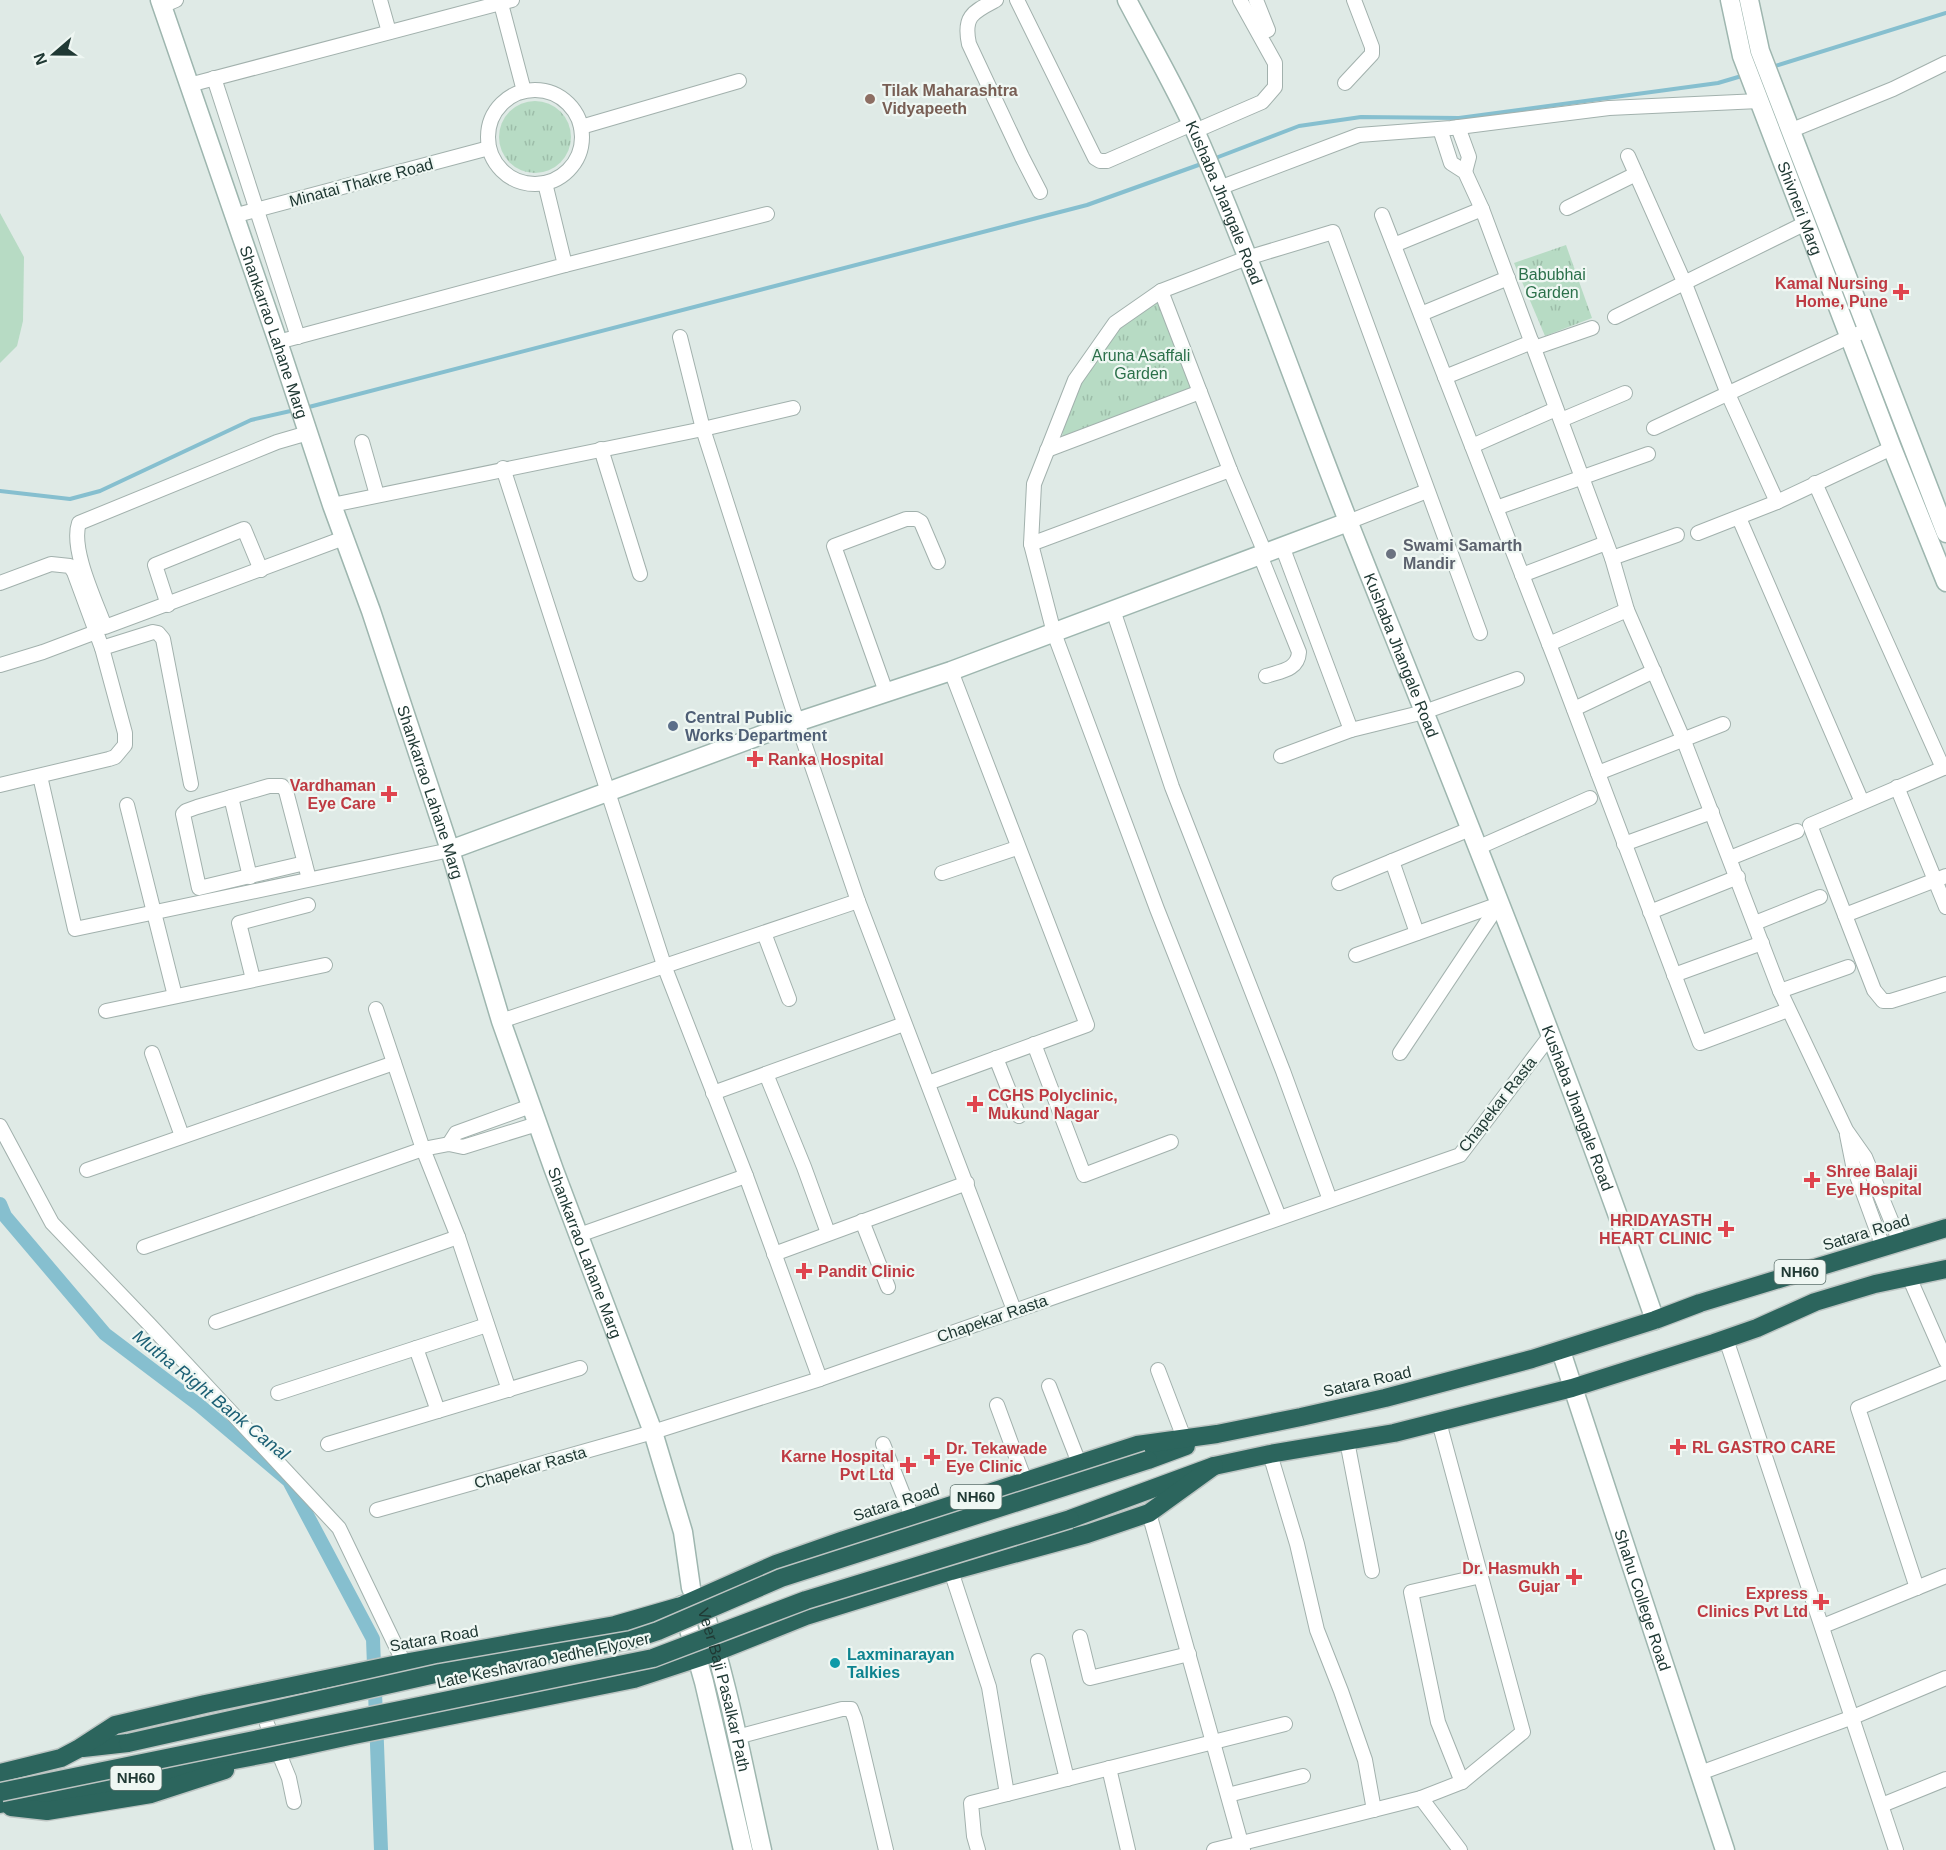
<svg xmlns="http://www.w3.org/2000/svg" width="1946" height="1850" font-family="Arial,sans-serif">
<defs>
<pattern id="park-tufts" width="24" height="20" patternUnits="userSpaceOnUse" patternTransform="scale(1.5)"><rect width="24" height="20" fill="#b7dbc4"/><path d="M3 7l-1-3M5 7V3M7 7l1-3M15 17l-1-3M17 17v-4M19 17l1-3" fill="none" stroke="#9dbda9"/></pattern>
</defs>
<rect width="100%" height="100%" fill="#dfeae6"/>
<!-- grass -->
<path fill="#b7dbc4" d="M0 213 24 257 23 321 17 346 0 363Z"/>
<!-- park -->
<g fill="url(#park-tufts)">
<circle cx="535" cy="137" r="36"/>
<path d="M1566 245 1592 318 1545 336 1514 263Z"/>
<path d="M1159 297 1198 387 1060 445 1075 380 1116 329Z"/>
</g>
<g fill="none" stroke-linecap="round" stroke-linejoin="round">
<!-- stream -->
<g stroke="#86bfcf" stroke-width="4">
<path d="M1772 67 1946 13"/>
<path d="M1213 159 1299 126 1361 117 1459 118 1718 83 1745 75"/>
<path d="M305 408 1087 205 1204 163"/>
<path d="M0 491 70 499 100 491 251 420 295 410"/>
</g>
<!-- canal -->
<path stroke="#86bfcf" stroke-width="14" d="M0 1204 5 1216 105 1334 199 1405 289 1481 373 1639 381 1850"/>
<!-- street casing -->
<g stroke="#a2b1ad" stroke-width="16">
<g id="street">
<path d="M380 0 389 32"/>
<path d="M500 0 524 91"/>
<path d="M996 0C973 12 963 16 969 44L1022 157 1040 192"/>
<path d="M1017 0 1095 158 1100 161H1107L1192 124"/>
<path d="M1256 0 1268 30"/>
<path d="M162 6 176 0"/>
<path d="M214 78 298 337"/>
<path d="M1345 83 1372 54V47L1354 0"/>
<path d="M189 85 512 0"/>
<circle cx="535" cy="137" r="47"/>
<path d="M581 127 739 81"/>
<path d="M1458 127 1469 157 1465 172"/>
<path d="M1440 129 1451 163 1465 172 1482 209 1612 558 1627 610 1684 741 1780 991 1846 1130 1865 1157 1900 1242"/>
<path d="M1792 130 1893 89 1946 63"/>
<path d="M1195 131 1262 102 1275 87V63L1240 0"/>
<path d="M1628 156 1685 284 1728 394 1777 502"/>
<path d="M1219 188 1359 135 1451 128 1609 108 1759 101"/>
<path d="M1567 208 1636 174"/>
<path d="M1382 215 1556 662 1700 1043 1788 1010"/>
<path d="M233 216 489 148"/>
<path d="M1394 245 1482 209"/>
<path d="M565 265 767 214"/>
<path d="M1161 291 1230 470 1265 553"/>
<path d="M1421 314 1508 278"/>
<path d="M1615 317 1806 223"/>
<path d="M680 337 703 429 797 722 858 901 1014 1310"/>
<path d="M278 342 565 265 545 183"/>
<path d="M1534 348 1592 328"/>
<path d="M1445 377 1532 342"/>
<path d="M1561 420 1625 393"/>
<path d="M1654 428 1849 337 1868 330"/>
<path d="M308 433 277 442 79 523C70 549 96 602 105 627L344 538"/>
<path d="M362 442 377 495"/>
<path d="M1472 446 1556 409"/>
<path d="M601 449 640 574"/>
<path d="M1047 450 1200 392"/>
<path d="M503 468 665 968 746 1176 820 1379"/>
<path d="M1815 483 1943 768"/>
<path d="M332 505 703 429 793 408"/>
<path d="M1496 508 1648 454"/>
<path d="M1739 518 1862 802"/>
<path d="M1348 522 1427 491"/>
<path d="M1698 533 1777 502 1892 448"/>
<path d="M1031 544 1230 470"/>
<path d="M1282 546 1351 730"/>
<path d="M1260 555 1299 652C1298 670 1281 671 1266 676"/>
<path d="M1612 558 1677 535"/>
<path d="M1522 575 1606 543"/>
<path d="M0 583 51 564 70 566 74 572 102 648 125 733V745L115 757 109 759 0 785"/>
<path d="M168 605 155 565 244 529 261 570"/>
<path d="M1113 610 1172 787 1283 1071 1330 1200"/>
<path d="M1549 644 1627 610"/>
<path d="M102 648 153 632 158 633 163 639 191 784"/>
<path d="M0 665 43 652 96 632"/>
<path d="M886 692 834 546 906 519H916L921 522 938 562"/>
<path d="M1574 709 1654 671"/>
<path d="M1281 756 1351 730 1424 712 1517 679"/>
<path d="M1946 767 1810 825 1874 990 1883 1001H1891L1946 984"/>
<path d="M1598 773 1723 724"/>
<path d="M40 776 75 929 450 850"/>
<path d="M1897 787 1946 907"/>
<path d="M231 797 250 877"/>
<path d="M127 805 175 996"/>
<path d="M1624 844 1712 812"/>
<path d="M1477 848 1590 798"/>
<path d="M1730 858 1797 831"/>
<path d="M1392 861 1417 933"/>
<path d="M305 863 199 888 183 814 186 811 197 807 269 786H282L286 791 309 879"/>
<path d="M942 873 1017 848"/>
<path d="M1339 883 1470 829"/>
<path d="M1650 912 1738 877"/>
<path d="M1845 915 1946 876"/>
<path d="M1755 923 1820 897"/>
<path d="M764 933 789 999"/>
<path d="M1356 955 1499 904"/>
<path d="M1674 975 1762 943"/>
<path d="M253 979 239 923 308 905"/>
<path d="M1780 991 1848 967"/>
<path d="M376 1009 423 1149 458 1237 509 1390"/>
<path d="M106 1011 325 965"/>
<path d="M501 1021 858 901"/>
<path d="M1034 1044 1084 1175 1171 1142"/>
<path d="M152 1053 182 1136"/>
<path d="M1400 1053 1499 904"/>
<path d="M996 1058 1019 1116"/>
<path d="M766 1074 804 1167 828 1233"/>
<path d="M928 1083 1087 1025 951 671"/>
<path d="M713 1093 904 1024"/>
<path d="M0 1126 52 1223 149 1324 339 1528 404 1663"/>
<path d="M1847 1135 1853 1165 1883 1247"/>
<path d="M449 1144 456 1133 531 1106"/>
<path d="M87 1170 394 1063"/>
<path d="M1279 1217 1157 909 1054 633 1031 544 1034 484 1075 380 1115 323 1161 291 1247 258 1333 232 1480 633"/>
<path d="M862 1221 888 1287"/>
<path d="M579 1235 746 1176"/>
<path d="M144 1247 423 1149 449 1144 463 1147 537 1124"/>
<path d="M774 1254 967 1183"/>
<path d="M1909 1277 1946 1361"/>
<path d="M216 1322 458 1237"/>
<path d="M1726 1339 1896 1850"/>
<path d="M416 1348 438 1411"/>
<path d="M1158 1370 1184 1438"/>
<path d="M1049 1386 1079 1463"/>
<path d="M278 1393 487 1325"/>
<path d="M997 1405 1025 1481"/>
<path d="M1347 1441 1372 1571"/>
<path d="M328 1444 580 1368"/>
<path d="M883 1444 912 1517"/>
<path d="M1270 1454 1297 1544 1317 1630 1341 1691 1365 1760 1374 1810"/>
<path d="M377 1510 653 1432 820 1379 1460 1155 1550 1036"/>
<path d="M1149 1513 1243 1850"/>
<path d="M951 1571 989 1687 1007 1794"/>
<path d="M1917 1588 1858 1408 1946 1372"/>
<path d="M1823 1626 1946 1576"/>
<path d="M1080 1637 1090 1678 1189 1654"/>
<path d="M1038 1661 1067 1779"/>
<path d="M267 1724 289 1778 294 1802"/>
<path d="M737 1737 842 1709H851L855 1719 886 1850"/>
<path d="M1109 1768 1128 1850"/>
<path d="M1700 1773 1853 1717 1946 1678"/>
<path d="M1462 1782 1438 1722 1411 1592 1481 1576"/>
<path d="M1228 1795 1303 1776"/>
<path d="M1421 1798 1462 1782 1523 1732 1439 1422"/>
<path d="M1882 1805 1946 1779"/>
<path d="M978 1850 974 1836 971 1803 1285 1724"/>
<path d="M1214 1850 1421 1798 1460 1850"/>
</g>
</g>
<!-- secondary casing -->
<g stroke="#9eb6af" stroke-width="21">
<g id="secondary">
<path id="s1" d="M160 0 278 342 332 505 371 611 450 850 501 1021 554 1170 653 1432 683 1532 691 1588"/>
<path id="s2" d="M1127 0C1150 44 1176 88 1196 133 1256 269 1303 409 1358 546 1460 802 1564 1059 1655 1320"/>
<path id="s3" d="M1730 0 1742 56 1892 448 1946 582"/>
<path d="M1749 0 1760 51 1946 533"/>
<path d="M450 850 797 722 951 671 1348 522"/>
<path id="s4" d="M1561 1351 1725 1850"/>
<path id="s5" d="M700 1599C728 1680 743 1766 762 1850"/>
<path d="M682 1605 704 1682 743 1850"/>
</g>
</g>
<!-- highway casing -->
<g stroke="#bcc4c2" stroke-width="21">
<g id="highway">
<path d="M1148 1460 1186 1446"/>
<path d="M1070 1519 1214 1466 1270 1454 1394 1433 1572 1388 1714 1343 1757 1328 1815 1302 1875 1284 1946 1269"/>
<path d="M83 1748 128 1743"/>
<path d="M0 1773 61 1758 78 1749 115 1725 205 1704 398 1664 615 1625 681 1606 776 1564 844 1540 1137 1445 1217 1434 1301 1417 1385 1398 1532 1359 1655 1320 1700 1303 1946 1228"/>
<path d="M0 1804 271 1753 354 1735 634 1679 716 1652 806 1616 951 1571 1087 1534 1149 1513 1214 1466"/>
<path d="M11 1807 47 1811 151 1794 225 1770"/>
</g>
</g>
<!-- street -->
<use href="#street" stroke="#fff" stroke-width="14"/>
<!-- secondary -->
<use href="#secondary" stroke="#fff" stroke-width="18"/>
<!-- highway -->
<use href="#highway" stroke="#2c655d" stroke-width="18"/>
<!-- highway-bridge casing -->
<g stroke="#bcc4c2" stroke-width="21" stroke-linecap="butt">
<g id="highway-bridge">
<path d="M128 1743 440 1673 631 1640 658 1631 781 1578 1148 1460"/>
<path d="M1 1792 653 1658 806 1600 1070 1519"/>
</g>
</g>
<!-- highway-bridge -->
<use href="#highway-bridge" stroke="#2c655d" stroke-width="18"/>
</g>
<!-- markers -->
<circle fill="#8d6e63" stroke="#eff7f3" stroke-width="2" cx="870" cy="99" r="6"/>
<g fill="#e0444e" stroke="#eff7f3" stroke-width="2">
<path d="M1898 283h6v6h6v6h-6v6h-6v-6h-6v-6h6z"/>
<path d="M752 750h6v6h6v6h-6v6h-6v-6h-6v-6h6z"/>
<path d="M386 785h6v6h6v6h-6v6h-6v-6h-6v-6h6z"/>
<path d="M972 1095h6v6h6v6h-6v6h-6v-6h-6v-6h6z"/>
<path d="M1809 1171h6v6h6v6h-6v6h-6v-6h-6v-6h6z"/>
<path d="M1723 1220h6v6h6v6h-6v6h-6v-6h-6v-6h6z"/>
<path d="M801 1262h6v6h6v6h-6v6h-6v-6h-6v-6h6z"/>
<path d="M1675 1438h6v6h6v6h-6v6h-6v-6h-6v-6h6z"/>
<path d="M929 1448h6v6h6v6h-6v6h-6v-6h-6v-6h6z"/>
<path d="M905 1456h6v6h6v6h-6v6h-6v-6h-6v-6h6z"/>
<path d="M1571 1568h6v6h6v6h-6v6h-6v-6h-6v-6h6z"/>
<path d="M1818 1593h6v6h6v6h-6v6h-6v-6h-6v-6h6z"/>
</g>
<circle fill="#6b7280" stroke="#eff7f3" stroke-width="2" cx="1391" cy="554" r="6"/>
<circle fill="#5c6f8a" stroke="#eff7f3" stroke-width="2" cx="673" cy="726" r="6"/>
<circle fill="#0f9aa8" stroke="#eff7f3" stroke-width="2" cx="835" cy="1663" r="6"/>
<g text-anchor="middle" stroke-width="4.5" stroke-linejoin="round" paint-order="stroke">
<!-- shield labels -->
<g fill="#eff7f3" stroke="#5e726d" stroke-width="1.5">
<rect x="1774.5" y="1260" width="51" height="24" rx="4.5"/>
<rect x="950.5" y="1485" width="51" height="24" rx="4.5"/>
<rect x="110.5" y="1766" width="51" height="24" rx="4.5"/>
</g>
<g font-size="15" font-weight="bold" fill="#203934">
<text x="1800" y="1277">NH60</text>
<text x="976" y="1502">NH60</text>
<text x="136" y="1783">NH60</text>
</g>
<!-- education labels -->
<g font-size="16" font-weight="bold" fill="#785e54" stroke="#eff7f3" text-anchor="start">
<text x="882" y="96">Tilak Maharashtra<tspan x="882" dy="18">Vidyapeeth</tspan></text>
</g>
<!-- street labels -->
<g font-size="16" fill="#203934" stroke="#eff7f3">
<text transform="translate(361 182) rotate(-15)" y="6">Minatai Thakre Road</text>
<text dy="6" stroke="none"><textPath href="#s2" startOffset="225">Kushaba Jhangale Road</textPath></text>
<text dy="6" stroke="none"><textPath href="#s3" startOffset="220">Shivneri Marg</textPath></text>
<text dy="6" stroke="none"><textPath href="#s1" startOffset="351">Shankarrao Lahane Marg</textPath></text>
<text dy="6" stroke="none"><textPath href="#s2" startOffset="711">Kushaba Jhangale Road</textPath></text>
<text dy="6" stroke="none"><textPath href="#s1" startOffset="837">Shankarrao Lahane Marg</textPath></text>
<text transform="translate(1497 1104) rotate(-52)" y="6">Chapekar Rasta</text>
<text dy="6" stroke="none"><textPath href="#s2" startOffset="1197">Kushaba Jhangale Road</textPath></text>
<text transform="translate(1866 1232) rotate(-17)" y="6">Satara Road</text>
<text dy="6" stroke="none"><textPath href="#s1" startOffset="1323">Shankarrao Lahane Marg</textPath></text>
<text transform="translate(992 1318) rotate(-19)" y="6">Chapekar Rasta</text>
<text transform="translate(1367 1381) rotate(-13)" y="6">Satara Road</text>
<text transform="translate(530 1467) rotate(-16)" y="6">Chapekar Rasta</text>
<text transform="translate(896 1502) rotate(-18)" y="6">Satara Road</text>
<text dy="6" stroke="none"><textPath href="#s4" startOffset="262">Shahu College Road</textPath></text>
<text transform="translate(434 1638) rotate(-10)" y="6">Satara Road</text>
<text transform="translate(543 1660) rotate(-12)" y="6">Late Keshavrao Jedhe Flyover</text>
<text dy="6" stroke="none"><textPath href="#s5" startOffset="94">Veer Baji Pasalkar Path</textPath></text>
</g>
<!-- park labels -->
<g font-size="16" fill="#2b704a" stroke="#eff7f3">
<text x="1552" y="280">Babubhai<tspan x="1552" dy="18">Garden</tspan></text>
<text x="1141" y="361">Aruna Asaffali<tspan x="1141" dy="18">Garden</tspan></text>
</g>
<!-- health labels -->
<g font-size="16" font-weight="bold" fill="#be3a42" stroke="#eff7f3" text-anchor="end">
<text x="1888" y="289">Kamal Nursing<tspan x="1888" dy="18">Home, Pune</tspan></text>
<text x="768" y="765" text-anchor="start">Ranka Hospital</text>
<text x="376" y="791">Vardhaman<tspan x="376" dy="18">Eye Care</tspan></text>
<text x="988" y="1101" text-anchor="start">CGHS Polyclinic,<tspan x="988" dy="18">Mukund Nagar</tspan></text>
<text x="1826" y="1177" text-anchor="start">Shree Balaji<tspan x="1826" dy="18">Eye Hospital</tspan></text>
<text x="1712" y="1226">HRIDAYASTH<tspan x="1712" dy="18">HEART CLINIC</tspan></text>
<text x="818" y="1277" text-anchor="start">Pandit Clinic</text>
<text x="1692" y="1453" text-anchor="start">RL GASTRO CARE</text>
<text x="946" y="1454" text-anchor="start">Dr. Tekawade<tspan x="946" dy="18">Eye Clinic</tspan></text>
<text x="894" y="1462">Karne Hospital<tspan x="894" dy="18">Pvt Ltd</tspan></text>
<text x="1560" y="1574">Dr. Hasmukh<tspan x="1560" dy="18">Gujar</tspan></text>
<text x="1808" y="1599">Express<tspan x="1808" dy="18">Clinics Pvt Ltd</tspan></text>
</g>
<!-- worship labels -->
<g font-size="16" font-weight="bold" fill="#5b616d" stroke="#eff7f3" text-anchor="start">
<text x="1403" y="551">Swami Samarth<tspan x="1403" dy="18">Mandir</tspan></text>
</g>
<!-- service labels -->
<g font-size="16" font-weight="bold" fill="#4e5e75" stroke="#eff7f3" text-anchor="start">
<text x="685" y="723">Central Public<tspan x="685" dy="18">Works Department</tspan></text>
</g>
<!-- culture labels -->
<g font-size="16" font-weight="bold" fill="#0d838f" stroke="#eff7f3" text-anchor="start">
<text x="847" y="1660">Laxminarayan<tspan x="847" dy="18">Talkies</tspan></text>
</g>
<!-- water labels -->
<g font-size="18" font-style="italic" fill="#1b5f74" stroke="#eff7f3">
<text transform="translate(211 1395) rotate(39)" y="6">Mutha Right Bank Canal</text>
</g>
</g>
<!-- north arrow -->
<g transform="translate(54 54) rotate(250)" stroke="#eff7f3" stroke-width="4.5" paint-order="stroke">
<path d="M0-4.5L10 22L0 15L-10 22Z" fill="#203934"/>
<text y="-9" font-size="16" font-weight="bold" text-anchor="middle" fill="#203934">N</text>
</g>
</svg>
